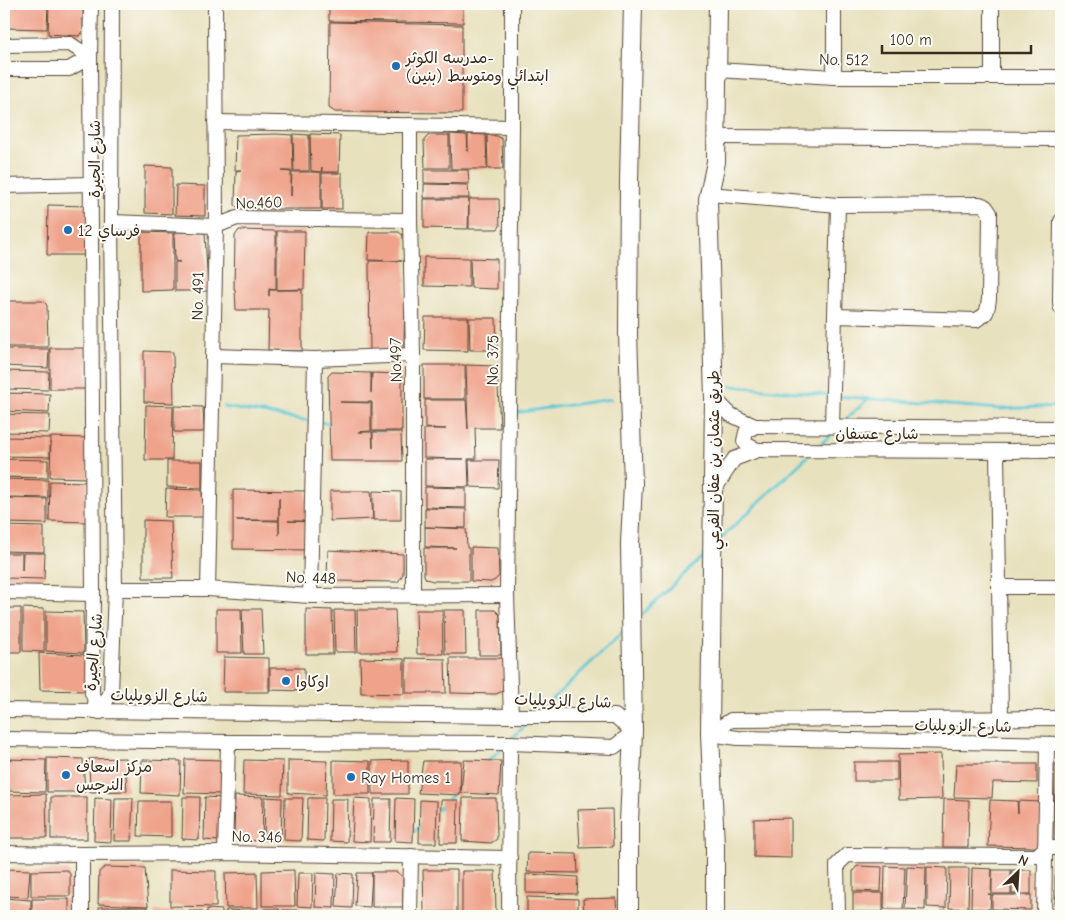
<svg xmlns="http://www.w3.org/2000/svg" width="1065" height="920" font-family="'Comic Neue','Playpen Sans Arabic',sans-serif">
<rect width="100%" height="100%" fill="#fdfcf7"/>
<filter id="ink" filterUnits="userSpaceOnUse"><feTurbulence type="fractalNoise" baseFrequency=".02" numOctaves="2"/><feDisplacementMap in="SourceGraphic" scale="10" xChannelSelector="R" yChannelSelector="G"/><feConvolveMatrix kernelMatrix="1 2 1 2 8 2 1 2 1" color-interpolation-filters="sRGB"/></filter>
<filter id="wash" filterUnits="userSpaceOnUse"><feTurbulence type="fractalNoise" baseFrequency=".0096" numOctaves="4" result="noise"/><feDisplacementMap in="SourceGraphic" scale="20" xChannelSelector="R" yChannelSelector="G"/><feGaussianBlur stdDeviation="1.12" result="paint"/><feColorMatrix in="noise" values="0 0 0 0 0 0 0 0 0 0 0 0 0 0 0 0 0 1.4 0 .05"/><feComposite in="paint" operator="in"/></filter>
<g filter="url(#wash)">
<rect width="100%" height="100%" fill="#e8e1be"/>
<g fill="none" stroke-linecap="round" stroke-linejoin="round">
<!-- stream -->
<g stroke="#5bc7d2" stroke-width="3">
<path d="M731 386 830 395"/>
<path d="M836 396 999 409 1061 406"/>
<path d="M224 407 310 421"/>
<path d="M514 413 611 399"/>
<path d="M318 422 332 424"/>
<path d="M843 422 868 399"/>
<path d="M373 430 380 432 386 431"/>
<path d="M820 445 833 432"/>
<path d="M718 541 810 454"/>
<path d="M637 619 707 553"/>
<path d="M540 711 624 631"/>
<path d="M511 739 530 721"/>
<path d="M486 763 503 747"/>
<path d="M435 812 456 792"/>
<path d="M412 834 422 824"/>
</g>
</g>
<g id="blocks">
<!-- building -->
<g fill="#efa38b" fill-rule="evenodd">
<path d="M4 4H48L47 29 4 28Z"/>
<path d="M49 4H83V30L79 36 48 34Z"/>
<path d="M329 4H463V23L329 21Z"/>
<path d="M330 22 462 25V113L335 112 329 108Z"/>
<path d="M277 134 292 135 293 171H281L291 172V196L292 172H321V209H239L235 205 236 171 241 170H235L236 135Z"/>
<path d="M293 134 309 135V171H294Z"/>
<path d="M310 134 340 135 339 172H322V167L321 172 311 171Z"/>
<path d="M450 134 467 135 468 152V134L486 135 487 169H451Z"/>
<path d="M429 135H449V168H425L424 140Z"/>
<path d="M487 135 497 136 502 139 503 169H488Z"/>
<path d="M145 166 172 167V214L145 213Z"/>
<path d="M424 170H468L469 184 424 183Z"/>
<rect x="322" y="173" width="20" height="36"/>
<path d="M424 184 468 185 469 198H424Z"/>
<path d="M176 185 205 186V216L175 215Z"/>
<path d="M424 199H469L468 229 424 228Z"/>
<path d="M469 199H499L500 226 498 229H469Z"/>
<path d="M48 205 88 206V255H47Z"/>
<path d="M239 230 276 231V290L269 289V296V290H302V351L268 350 269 310H236L235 289H234L235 236Z"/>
<path d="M277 231H305L304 289 277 290Z"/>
<path d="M141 232 173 233V290L141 291Z"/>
<path d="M174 232 205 233 208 291H175V262H180L175 261Z"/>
<path d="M369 232H399L406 238 404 345 401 350 370 351 369 261H402L368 260Z"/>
<path d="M424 257 469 258V287L424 286Z"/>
<path d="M470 258 497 259V289L471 288Z"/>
<path d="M4 301H43L47 305 48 347H4Z"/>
<path d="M425 317H468V351L424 350Z"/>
<path d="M469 318H496L497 350H470Z"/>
<rect x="50" y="348" width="37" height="41"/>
<path d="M4 349H49L48 368 4 366Z"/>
<path d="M144 351 173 352 174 403 144 402Z"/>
<rect x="424" y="365" width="41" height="34"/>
<path d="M466 365 497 366 500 428H475L476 459H468L469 487 425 486V459H464L424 458V429H446L425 428V400H466L468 429Z"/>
<path d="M4 371 49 372 48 390 4 389Z"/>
<path d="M332 372 371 373V393L372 373 402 374V431H372V402H340L371 403V431L358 432H372L373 448V432H401L402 461H330L328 376Z"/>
<path d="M4 393 50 394 49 413 4 411Z"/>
<path d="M146 405 173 406 172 460H145Z"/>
<path d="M174 406 203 407 204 432H174Z"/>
<path d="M4 414 50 415 49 433 4 432Z"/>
<path d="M4 437 50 438V457L4 456Z"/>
<path d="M51 437 88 438V478L50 477Z"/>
<path d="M4 459 48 460V478L4 477Z"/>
<path d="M469 460H499L498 488 470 487Z"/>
<path d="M167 461H202V488L167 487Z"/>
<path d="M4 479 48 480V498L4 497Z"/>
<path d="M50 481 87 482V522L49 521Z"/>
<path d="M425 487 466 488V508L425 507Z"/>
<path d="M166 489 202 490 203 517H165Z"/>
<path d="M233 490 307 491 308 521H288L309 522V550L233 549ZM279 498V535V521L236 520H279Z"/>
<path d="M330 491H371L373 519 330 521Z"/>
<path d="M373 491 401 492V520H373Z"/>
<path d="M4 498 47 499V524L4 523Z"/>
<path d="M425 508 466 509V528L425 527Z"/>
<path d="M143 520 171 521 173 578H143Z"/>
<path d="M4 526 44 527V552L4 551Z"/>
<path d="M425 527 466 529 467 548H469V581H433L426 579 424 575V548H456L425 547Z"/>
<path d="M471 547 498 548 499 576 495 580 491 582 471 581Z"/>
<path d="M328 550 403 554V574L398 582 334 581 330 579 327 575Z"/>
<path d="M4 553H22V571L23 553H45L44 579 4 578Z"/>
<rect x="4" y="608" width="17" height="44"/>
<path d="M23 608 44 609V652L23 651Z"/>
<path d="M216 609H241L242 653H216Z"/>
<path d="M242 609H261L263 654H244Z"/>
<path d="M306 609 332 610 333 654H306Z"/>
<path d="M334 610H355L356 652H335Z"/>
<path d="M357 610H395L397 652H358Z"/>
<path d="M416 610H442L443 654H417Z"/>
<path d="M444 610H465L466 654H445Z"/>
<path d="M479 610H495L500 615 501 655H479Z"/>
<path d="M46 611 83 612 84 653 46 651Z"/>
<path d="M39 653 86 655V691L40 690Z"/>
<path d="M224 657 269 658V692H223Z"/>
<path d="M360 658 404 659V694L361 693Z"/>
<path d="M406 658 445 659 446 693H406Z"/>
<path d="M450 658H504L505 690 496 694 451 693Z"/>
<path d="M270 668H304L305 691 270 690Z"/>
<path d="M941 754 942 799 899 800 898 755Z"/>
<path d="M47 758 83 759 85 792H47Z"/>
<path d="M125 758 127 791 90 792 89 759Z"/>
<path d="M4 759 46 760 45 792 4 791Z"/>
<path d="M185 759 224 760 223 794 184 793Z"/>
<path d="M142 760 181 761 180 795 141 793Z"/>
<path d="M244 760 283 761 282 795 243 794Z"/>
<path d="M288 760 327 761 326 795 288 793Z"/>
<path d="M333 760 370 761V794H333Z"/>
<path d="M408 760V794H372V761Z"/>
<path d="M464 760 501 761 499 795 461 793Z"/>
<path d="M423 761H461L460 795 418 793Z"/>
<rect x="854" y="762" width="43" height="19"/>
<path d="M956 764H1037V783L993 782 992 798 954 797Z"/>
<path d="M1055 764H1061V843H1054Z"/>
<path d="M46 794 47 838H4V795Z"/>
<path d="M235 796 263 797 262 841 234 840Z"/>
<rect x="51" y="797" width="36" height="42"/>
<path d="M183 797H200L199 840 182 839Z"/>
<path d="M205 797 222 798 221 841 204 840Z"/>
<path d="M265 797 282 798 281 841 264 840Z"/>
<path d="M95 798 112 799 111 842 94 841Z"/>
<path d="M115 798H133L131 841H114Z"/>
<path d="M285 798H303L301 841 284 840Z"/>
<path d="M308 798H325L324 841 307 840Z"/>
<path d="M354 798 371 799 370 842 352 841Z"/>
<path d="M396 798 414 799 413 842 395 841Z"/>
<path d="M463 798H496L497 839 491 843 462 841Z"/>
<path d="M331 799H348L347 842 330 841Z"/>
<path d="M374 799H391L390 842H373Z"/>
<path d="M944 799 969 800 968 847H943Z"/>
<path d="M420 800 437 801 436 843H419Z"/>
<path d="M441 800H458L457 843H440Z"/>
<path d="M990 800 1017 801 1018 813V801L1041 802 1040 843 1036 847 988 846Z"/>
<path d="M139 801H171V837L138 836Z"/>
<path d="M612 809 613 847 580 848 578 810Z"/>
<path d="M791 818V858L754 857V819Z"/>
<path d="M528 853 577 854 578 873 527 872Z"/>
<rect x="1056" y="854" width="5" height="21"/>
<path d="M857 866 882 867 881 892 853 891V871Z"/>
<path d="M885 866 905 867 903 909H884Z"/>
<path d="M907 866 926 867 925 910 905 909Z"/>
<path d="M105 867 145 868 148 906 98 904 99 872Z"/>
<path d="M927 867 947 868 946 908 927 907Z"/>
<path d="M950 868H969L968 909 949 908Z"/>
<path d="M972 868 992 869 991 894H988L991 895 990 909H971Z"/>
<path d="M4 869 30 870 28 897 4 896Z"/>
<path d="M67 870 70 874V896H31V871Z"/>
<path d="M170 870 216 871V907L170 906Z"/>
<path d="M294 870 295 906H262V871Z"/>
<path d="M423 870H457V912H424Z"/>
<rect x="992" y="870" width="19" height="24"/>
<rect x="1012" y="870" width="19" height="24"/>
<path d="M462 871H495L496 913H462Z"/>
<path d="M257 872 258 908H226L225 873Z"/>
<path d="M372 872H397L403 877V907H372Z"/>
<path d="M298 873H313L312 907 297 906Z"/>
<path d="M316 873 335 874 334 908 315 907Z"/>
<path d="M338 873 353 874 352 908 336 907Z"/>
<path d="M357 873H372L370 907 355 906Z"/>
<path d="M526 874 578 877 577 894 526 893Z"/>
<rect x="1055" y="876" width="6" height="21"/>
<rect x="853" y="893" width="30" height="19"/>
<path d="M992 895H1031V910L992 909Z"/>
<path d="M527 897 578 899V916H527Z"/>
<path d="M4 898 31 900V916H4Z"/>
<path d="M616 898 617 916H584L583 899Z"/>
<rect x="1055" y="898" width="6" height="18"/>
<rect x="32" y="899" width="37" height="17"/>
<rect x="99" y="907" width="49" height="9"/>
<path d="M207 909 222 910V916H207Z"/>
<rect x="264" y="909" width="15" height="7"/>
<path d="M226 910 258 911V916H225Z"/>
<rect x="283" y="910" width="15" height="6"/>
<rect x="154" y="911" width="31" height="5"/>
<path d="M189 911H202V916H188Z"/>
<rect x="942" y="911" width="50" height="5"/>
<rect x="337" y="912" width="15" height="4"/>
<path d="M355 912 370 913V916H355Z"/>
<path d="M994 912 1012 913 1011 916H994Z"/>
<path d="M885 913 923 914V916H885Z"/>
<path d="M1013 913H1030V916H1012Z"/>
</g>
</g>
</g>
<g filter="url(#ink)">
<use href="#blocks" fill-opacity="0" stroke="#554536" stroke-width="1"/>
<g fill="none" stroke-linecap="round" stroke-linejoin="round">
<!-- minor casing -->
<g stroke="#554536" stroke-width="16">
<g id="minor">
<path d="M91 4 90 57 93 594 92 693 100 712"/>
<path d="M4 45 70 44 90 57 69 69H4"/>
<path d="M717 70 834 77H1061"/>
<path d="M834 77V4"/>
<path d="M992 77V4"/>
<path d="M215 122 512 127"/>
<path d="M410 125V220L413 355V596"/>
<path d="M716 137 1061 139"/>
<path d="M4 186 91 184"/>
<path d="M709 194 838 205 980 204C985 205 987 208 990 213L989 299C987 312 988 314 976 320L835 316"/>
<path d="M1061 221 1060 302 1061 308"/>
<path d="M111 222 216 226 237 218 410 220"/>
<path d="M213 356 315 359 413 355"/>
<path d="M714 398 731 415 755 426 1061 428"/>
<path d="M755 426 746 432 744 441 747 445 758 450"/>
<path d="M832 426 838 205"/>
<path d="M997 451 1001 718"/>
<path d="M713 492 734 459 758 450 1061 451"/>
<path d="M1000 587H1061"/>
<path d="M115 589H208L310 596 507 595"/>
<path d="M208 589 216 226 215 4"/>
<path d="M4 592 93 594"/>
<path d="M310 596 315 359"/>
<path d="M4 710 511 716H615L633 732 614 747 510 743 228 742 4 739"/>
<path d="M100 712 111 692 115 589 111 222 112 4"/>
<path d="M511 716 507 595 512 127V4"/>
<path d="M710 734 731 720 1061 718"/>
<path d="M710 734 738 738 1061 744"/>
<path d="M4 853 82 854 225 853 510 858"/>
<path d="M225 853 228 742"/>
<path d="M82 916V854"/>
<path d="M410 916 411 856"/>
<path d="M509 916 510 743"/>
<path d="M838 916 837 865 847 855 1037 856 1045 848H1061"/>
<path d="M1044 916 1047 744"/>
</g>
</g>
<!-- major casing -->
<g stroke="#554536" stroke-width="20">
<g id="major">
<path d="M629 916V823L633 732 630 543 633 484 628 334 629 181 633 4"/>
<path d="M715 916V846L710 734 714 398 708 200 716 162 718 4"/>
</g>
</g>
<!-- minor -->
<use href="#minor" stroke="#fff" stroke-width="14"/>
<!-- major -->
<use href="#major" stroke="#fff" stroke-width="18"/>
</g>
</g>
<!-- markers -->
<g fill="#1f6fb2" stroke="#fdfcf7" stroke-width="2">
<circle cx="396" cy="66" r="5"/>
<circle cx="68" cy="230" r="5"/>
<circle cx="286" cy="681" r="5"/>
<circle cx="66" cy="775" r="5"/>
<circle cx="351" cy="777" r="5"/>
</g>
<g text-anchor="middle" stroke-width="4" stroke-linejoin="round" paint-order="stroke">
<!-- poi labels -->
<g font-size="16" fill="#3b2a1e" stroke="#fdfcf7" text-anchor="start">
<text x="406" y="63">مدرسه الكوثر-<tspan x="406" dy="18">ابتدائي ومتوسط (بنين)</tspan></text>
<text x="78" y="236">فرساي 12</text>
<text x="296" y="687">اوكاوا</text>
<text x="76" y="772">مركز اسعاف<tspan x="76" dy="18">النرجس</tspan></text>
<text x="361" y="783">Ray Homes 1</text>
</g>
<!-- street labels -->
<g font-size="16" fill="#3b2a1e" stroke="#fdfcf7">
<text transform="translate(844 59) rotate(1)" y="6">No. 512</text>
<text transform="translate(94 159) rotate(-90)" y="6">شارع الجيرة</text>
<text transform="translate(259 202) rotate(-2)" y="6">No.460</text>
<text transform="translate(197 296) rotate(-89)" y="6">No. 491</text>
<text transform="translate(395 360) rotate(-91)" y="6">No.497</text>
<text transform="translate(492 360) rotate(-89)" y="6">No. 375</text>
<text x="877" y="439">شارع عسفان</text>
<text transform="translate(713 460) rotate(-90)" y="6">طريق عثمان بن عفان الفرعي</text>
<text transform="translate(311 577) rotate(2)" y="6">No. 448</text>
<text transform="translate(93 652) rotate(-85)" y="6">شارع الجيرة</text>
<text transform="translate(159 695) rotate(1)" y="6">شارع الزويليات</text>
<text transform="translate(563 700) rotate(2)" y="6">شارع الزويليات</text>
<text transform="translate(963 725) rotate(1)" y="6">شارع الزويليات</text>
<text transform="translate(257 836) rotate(1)" y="6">No. 346</text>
</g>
</g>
<!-- margin -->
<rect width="1065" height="920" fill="none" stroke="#fdfcf7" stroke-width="20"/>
<!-- north arrow -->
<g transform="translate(1018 872) rotate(25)" stroke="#fdfcf7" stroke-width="4" paint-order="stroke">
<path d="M0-4L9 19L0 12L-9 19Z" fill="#3b2a1e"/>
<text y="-8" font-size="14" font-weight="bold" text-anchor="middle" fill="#3b2a1e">N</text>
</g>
<!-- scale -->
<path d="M882 45v8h149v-8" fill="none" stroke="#3b2a1e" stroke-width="2.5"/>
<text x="890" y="45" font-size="15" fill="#3b2a1e" stroke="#fdfcf7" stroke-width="4" paint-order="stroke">100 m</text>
</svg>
